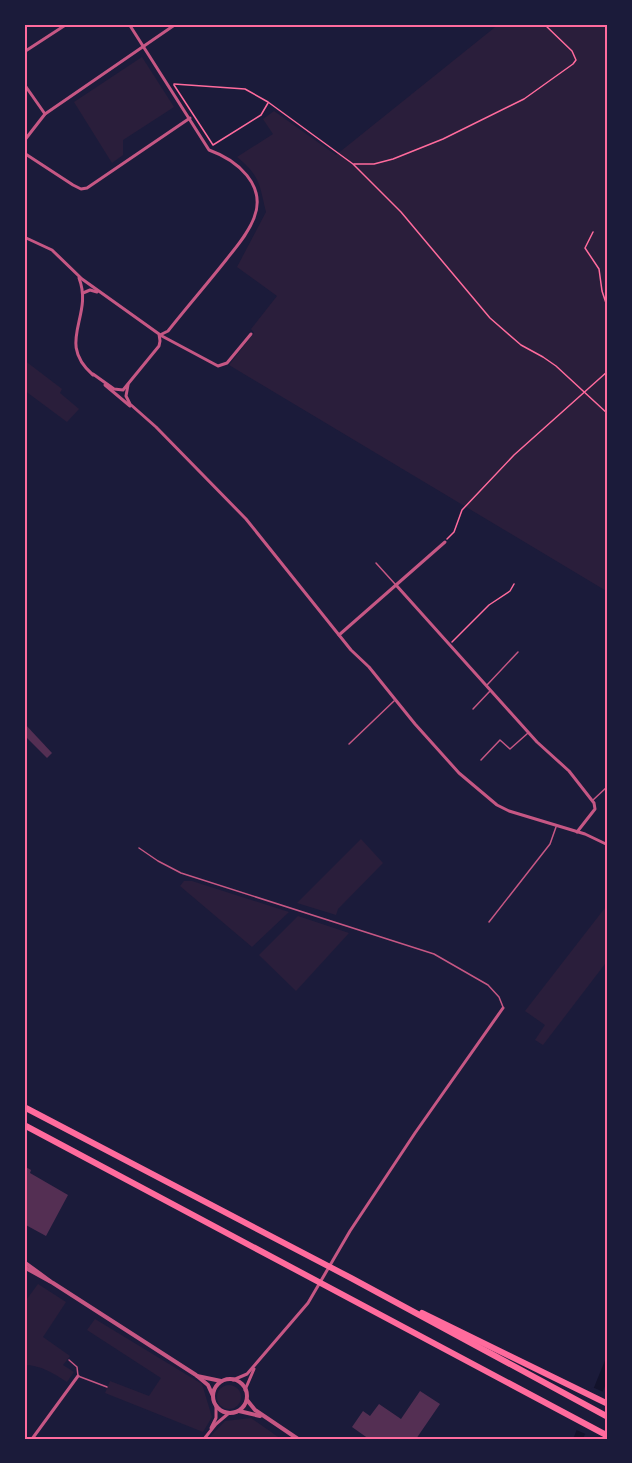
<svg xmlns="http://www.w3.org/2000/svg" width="632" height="1463" font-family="Signika,sans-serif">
<rect width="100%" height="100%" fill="#1b1b3a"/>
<!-- green -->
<g fill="#2a1e3b">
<path d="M499 24H608V592L229 365 254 333 251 329 277 296 237 267 266 212C259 184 261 177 237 157L273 134 263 119 274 111 336 155Z"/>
<path d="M142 57 174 107 123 140V155L112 163 74 102Z"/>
<path d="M24 360 62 389 60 393 79 409 67 422 24 390Z"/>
<path d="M361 839 383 863 338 909 336 915 297 903Z"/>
<path d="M184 881H192L289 912 252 947 180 886Z"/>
<path d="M608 904V960L543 1045 535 1040 545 1025 525 1011Z"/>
<path d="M298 916 349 933 296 991 259 955Z"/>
<path d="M38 1284 66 1302 43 1337 70 1356 63 1365 74 1372 67 1382C53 1373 41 1365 24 1365V1303Z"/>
<path d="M95 1319 202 1384 212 1417 203 1432 105 1393 110 1381 149 1396 161 1378 87 1330Z"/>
<circle cx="229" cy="1397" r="12"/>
<path d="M251 1418 281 1439H208L225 1421Z"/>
</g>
<!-- water -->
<path fill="#12122b" d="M608 1353V1379L583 1439H573Z"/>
<!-- pier -->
<path fill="#1b1b3a" d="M592 1387 606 1393 588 1435 574 1429Z"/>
<!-- building -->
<g fill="#542f53">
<path d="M24 723 52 753 47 758 24 735Z"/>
<path d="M24 1166 31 1170 30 1173 68 1195 46 1236 24 1224Z"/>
<path d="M420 1391 440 1404 416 1439H369L352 1427 363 1411 370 1416 379 1404 401 1419Z"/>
</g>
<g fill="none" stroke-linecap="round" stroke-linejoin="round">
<!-- path -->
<g stroke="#ff6b9d" stroke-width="1.5">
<path d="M174 84 245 89 268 102 353 164 401 212 490 318 521 345 543 357 556 366 608 414"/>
<path d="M174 85 213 145 261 115 268 103"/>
<path d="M354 164H374L393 159 443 139 524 99 573 64 576 60 572 51 544 24"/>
<path d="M593 232 585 248 599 269 602 291 608 309"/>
<path d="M447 539 454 532 462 510 514 455 608 371"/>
<path d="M452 642 489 605 510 591 514 584"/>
</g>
<!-- service -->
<g stroke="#c65784" stroke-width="1.5">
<path d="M376 563 395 584"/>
<path d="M487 685 518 652"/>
<path d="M473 709 490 691"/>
<path d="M349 744 394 701"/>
<path d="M481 760 500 740 510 749 528 733"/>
<path d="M593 800 608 786"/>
<path d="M139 848 158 861 181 873 434 954 488 985 499 997 503 1007"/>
<path d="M489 922 550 844 556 827"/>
<path d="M69 1360 77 1367 78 1376 107 1387"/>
</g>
<!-- minor -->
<g stroke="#c65784" stroke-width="3">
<path d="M129 24 209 150C237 160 267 185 254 218 248 234 236 247 226 260 207 284 187 307 168 331L160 335"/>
<path d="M24 52 67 24"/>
<path d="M24 84 45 114"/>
<path d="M24 141 45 114 176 24"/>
<path d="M24 153 73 185 81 189 87 188 190 118"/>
<path d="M24 237 52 250 82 279 159 334 160 341 159 346 123 390 114 389 93 374"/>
<path d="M79 278C94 317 55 342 93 375"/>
<path d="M83 293 90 290 97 292"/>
<path d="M160 335 218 366 227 363 251 334"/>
<path d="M105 385 130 406"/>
<path d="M128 385 126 396 130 404 156 427 246 519 351 650 369 667 415 724 459 773 497 805 509 811 585 834 608 845"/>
<path d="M396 585 537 742 569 771 594 803 595 809 577 832"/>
<path d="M339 635 445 542"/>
<path d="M233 1380 247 1374 308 1303 350 1231 415 1133 503 1008"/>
<path d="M245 1390 254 1369"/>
<path d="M211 1428 216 1418V1405"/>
<path d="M32 1439 78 1376"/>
<path d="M204 1439 216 1424 229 1413"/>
</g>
<!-- tertiary -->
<g stroke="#c65784" stroke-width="4">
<path d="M24 1262 50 1281"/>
<path d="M24 1267 53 1283 196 1375 208 1385 213 1396"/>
<path d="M197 1376 221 1381"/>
<circle cx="230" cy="1396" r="17"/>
<path d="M247 1400 255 1410 298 1439"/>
<path d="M239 1411 260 1416"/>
</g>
<!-- motorway -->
<g stroke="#ff6b9d" stroke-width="6">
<path d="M24 1107 351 1278 608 1417"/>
<path d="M24 1125 608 1436"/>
<path d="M422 1313 608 1404"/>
</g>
</g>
<!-- border -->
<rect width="632" height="1463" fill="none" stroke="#1b1b3a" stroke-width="51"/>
<rect x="26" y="26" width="580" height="1412" fill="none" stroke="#ff6b9d" stroke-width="2"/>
</svg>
